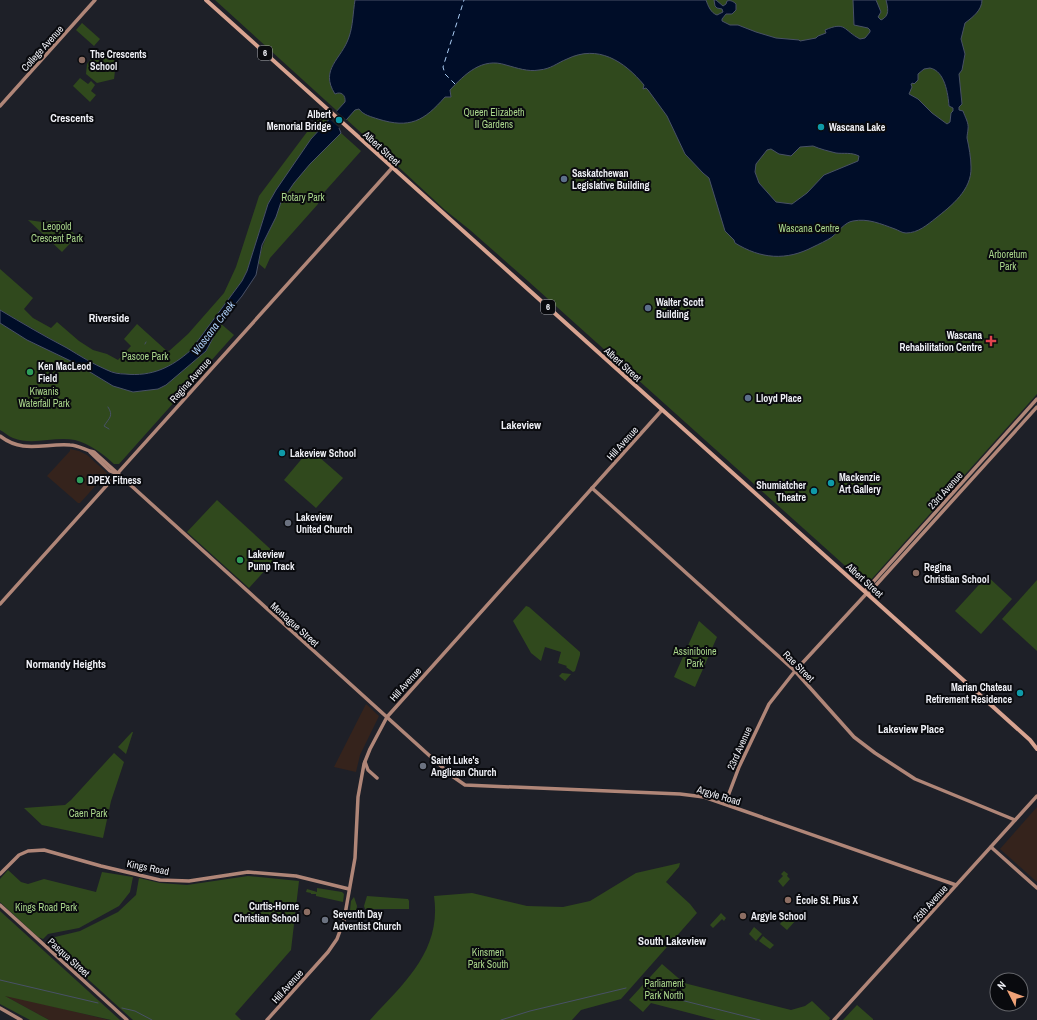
<svg xmlns="http://www.w3.org/2000/svg" width="1037" height="1020" font-family="'Archivo Narrow',sans-serif">
<rect width="100%" height="100%" fill="#1e2028"/>
<!-- commercial -->
<g fill="#35231c">
<path d="M70 449 79 451 87 455 107 473 80 503H78L47 476 70 451Z"/>
<path d="M366 704 379 716 360 755 356 772 334 767Z"/>
<path d="M1037 807V882L1000 849Z"/>
<path d="M3 995 19 998 109 1020H49Z"/>
</g>
<!-- green -->
<g fill="#30491d">
<path d="M215 0H1037V394L869 582 862 581 528 281 470 230 445 210 390 159Z"/>
<path d="M82 23 100 39 94 46 76 30Z"/>
<path d="M112 57 116 62 114 79 97 83 86 74 87 64 91 59Z"/>
<path d="M80 78 88 84 91 81 95 85 91 91 96 95 90 102 73 86Z"/>
<path d="M321 116H325L329 118 311 139 268 204 247 271 242 281 191 350 181 359 169 366 150 374 135 375 118 373 108 371 91 362 0 310V269L33 298 24 309 33 318 51 328 57 322 79 341 93 350 107 354 118 360 131 346 124 339 137 324 168 352 188 334 224 293 236 267 259 196 307 132Z"/>
<path d="M341 133 361 151 319 198 318 204 270 258 265 269 258 263C262 245 267 236 274 220 277 214 278 208 281 202 294 175 320 153 341 133Z"/>
<path d="M28 220 42 222 60 221 77 236 62 252Z"/>
<path d="M0 323 27 340 75 363 113 386 158 389 166 385 206 351 220 323 234 335 119 464H114C103 454 90 444 75 440 54 436 33 446 13 438 8 436 4 432 0 430Z"/>
<path d="M310 449 343 478 316 508 284 480Z"/>
<path d="M217 500 278 556 249 588 187 532Z"/>
<path d="M987 576 1012 599 981 634 955 611Z"/>
<path d="M1037 580V651L1002 619Z"/>
<path d="M526 606 529 607 580 652V655L575 671 573 672 566 667 567 666 558 663 561 652 545 647 541 661 531 653 513 621Z"/>
<path d="M699 621 717 637 695 687 674 677Z"/>
<path d="M562 673 571 674 565 681 559 676Z"/>
<path d="M132 732H133L126 754 118 747Z"/>
<path d="M114 753 124 762 111 801 103 838 42 825 24 808 65 805 71 800Z"/>
<path d="M680 863 679 867 666 882 690 904 697 913 621 999 581 1010 572 1020H370C404 983 442 951 434 896L472 893 527 906 563 907 590 901 636 873Z"/>
<path d="M8 870 21 882 28 884 44 879 96 892 102 872 133 877 130 892 119 906 79 928 48 934 43 939 38 937 0 902V879Z"/>
<path d="M784 871 788 874 787 876 790 879 783 887 778 881 783 876 781 874Z"/>
<path d="M248 876 299 881 291 950 235 1014 241 1020H133L47 942 51 938 80 931 118 912 136 895 139 878 160 883 187 885Z"/>
<path d="M317 888 342 892 344 894 343 902 316 896V894H311V893L306 892 307 889 317 892Z"/>
<path d="M367 896 408 899 409 901V909H365L364 906Z"/>
<path d="M354 897 357 906 355 919 353 920 349 919 351 901Z"/>
<path d="M0 911 120 1020H111L5 996 49 1020H30L0 1004Z"/>
<path d="M790 912 797 919 787 930 780 924Z"/>
<path d="M721 913 726 918 724 921 722 919 713 928 710 925Z"/>
<path d="M754 927 762 934 756 941 749 934Z"/>
<path d="M763 936 774 945 770 949 759 941Z"/>
<path d="M662 964 684 983 791 1010 805 1006 812 1001 830 1018 829 1020H716L651 1003 643 1012 629 1000Z"/>
<path d="M857 1005 873 1019V1020H843Z"/>
</g>
<!-- water -->
<path fill="#000d28" stroke="#485166" fill-rule="evenodd" d="M355 0H706C708 6 711 13 717 15L723 12 722 9 717 8 715 6 714 0H716L723 6 726 4 727 1C730 0 733 1 736 4V10L732 14H726L722 19V21L730 25H738L756 32 776 38 799 40 800 41 816 38 818 36 826 33 825 30C846 21 843 30 860 39L865 38 870 32V30L868 28 854 25 853 0H876L881 12 878 17 881 20C890 16 888 8 886 0H982C982 10 973 17 965 23L961 39 965 54 962 70 959 74 962 104 959 107V110L963 111C965 117 969 123 968 129 968 132 967 134 967 138 969 147 971 158 971 167 972 190 951 206 936 218 927 225 918 233 906 233 902 233 898 230 895 229 881 224 868 218 853 221 845 222 838 232 832 237 826 241 819 244 813 247 786 261 761 259 735 243L734 240 725 231 709 178 703 173 685 154 667 116 648 90 646 88 643 89 644 85C624 61 598 44 567 59 557 63 551 69 539 70 528 72 517 68 506 65 482 57 465 74 450 90L451 97H445C424 121 410 129 378 119 372 117 363 115 359 109L355 110 339 128 341 133 310 164 294 183 281 202 276 217 262 245 256 275 242 296 223 319 206 351 166 385 158 389 133 392 113 386 75 363 27 340 0 323V310C22 323 44 336 67 348 80 356 93 364 107 370 113 373 119 374 125 374 152 377 172 367 191 350L242 281 247 271 268 204 276 190 311 139 345 102C346 95 341 91 335 94 319 69 342 59 349 37 353 26 353 12 355 0ZM930 68C945 71 948 94 949 106L953 108V111L951 113 950 122 947 124 932 113 918 99 909 94 912 87 911 84 913 83 914 84 918 80V74L924 69ZM813 146C820 149 828 151 836 153 844 154 851 152 859 156L858 161 824 175 807 193 792 204 776 202 759 183 755 172 756 164 767 150 771 149 779 154 791 156 800 147Z"/>
<!-- pier -->
<path fill="#1e2028" d="M335 110 348 121 341 129 343 131 327 117H329Z"/>
<g fill="none" stroke-linecap="round" stroke-linejoin="round">
<!-- stream -->
<g stroke="#485166" stroke-width="1">
<path d="M145 344 146 342"/>
<path d="M108 407C114 416 109 418 104 426L109 429"/>
<path d="M0 980 98 1003"/>
<path d="M649 992 760 1020"/>
<path d="M122 1008 135 1011 152 1020"/>
<path d="M501 1020 530 1011 626 988"/>
</g>
<!-- ferry -->
<path stroke="#abcdf5" stroke-width="1" stroke-dasharray="5 4" stroke-linecap="butt" d="M455 84 445 74 443 67 464 0"/>
<!-- secondary -->
<g stroke="#b08678" stroke-width="3.5">
<path d="M0 106 95 0"/>
<path d="M0 436C23 454 44 443 70 445 79 445 86 451 94 452L452 776 465 785 680 794 704 797 956 885"/>
<path d="M90 452 110 471 115 473"/>
<path d="M592 488 795 671 854 737 875 753 915 779 1015 820"/>
<path d="M865 591 1037 399"/>
<path d="M868 594 1037 407"/>
<path d="M0 604 392 168"/>
<path d="M365 762 368 770 377 778"/>
<path d="M725 804 739 767 769 704 795 671 867 593"/>
<path d="M991 847 1037 888"/>
<path d="M0 874 19 855 28 851 44 850 101 866 160 880 189 881 248 872 296 876 349 889"/>
<path d="M0 905 127 1020"/>
<path d="M0 1008 21 1020"/>
<path d="M267 1020 328 952 337 939 344 920 355 858 358 797 364 764 370 749 387 717 662 410"/>
<path d="M834 1020 1037 796"/>
</g>
<!-- primary -->
<path stroke="#d8a390" stroke-width="4" d="M206 0 1030 740 1037 749"/>
</g>
<!-- markers -->
<g fill="#8d6e63" stroke="#090a0e" stroke-width="1.5">
<circle cx="82" cy="60" r="4"/>
<circle cx="916" cy="573" r="4"/>
<circle cx="788" cy="900" r="4"/>
<circle cx="307" cy="912" r="4"/>
<circle cx="743" cy="916" r="4"/>
</g>
<g fill="#0f9aa8" stroke="#090a0e" stroke-width="1.5">
<circle cx="339" cy="120" r="4"/>
<circle cx="821" cy="127" r="4"/>
<circle cx="282" cy="453" r="4"/>
<circle cx="831" cy="483" r="4"/>
<circle cx="814" cy="491" r="4"/>
<circle cx="1020" cy="693" r="4"/>
</g>
<g fill="#5c6f8a" stroke="#090a0e" stroke-width="1.5">
<circle cx="564" cy="179" r="4"/>
<circle cx="648" cy="308" r="4"/>
<circle cx="748" cy="398" r="4"/>
</g>
<path fill="#e0444e" stroke="#090a0e" stroke-width="1.5" d="M989 335h4v4h4v4h-4v4h-4v-4h-4v-4h4z"/>
<g fill="#2e9e5b" stroke="#090a0e" stroke-width="1.5">
<circle cx="30" cy="372" r="4"/>
<circle cx="80" cy="480" r="4"/>
<circle cx="240" cy="560" r="4"/>
</g>
<g fill="#6b7280" stroke="#090a0e" stroke-width="1.5">
<circle cx="288" cy="523" r="4"/>
<circle cx="423" cy="766" r="4"/>
<circle cx="325" cy="920" r="4"/>
</g>
<g text-anchor="middle" stroke-width="4" stroke-linejoin="round" paint-order="stroke">
<!-- shield labels -->
<g fill="#090a0e" stroke="#aaabb0" stroke-width="1">
<rect x="258" y="46" width="14" height="14" rx="3"/>
<rect x="541" y="300" width="14" height="14" rx="3"/>
</g>
<g font-size="9" font-weight="bold" fill="#eff0f6">
<text x="265" y="56">6</text>
<text x="548" y="310">6</text>
</g>
<!-- street labels -->
<g font-size="10" fill="#eff0f6" stroke="#090a0e">
<text transform="translate(42 48) rotate(-48)" y="4">College Avenue</text>
<text transform="translate(382 148) rotate(42)" y="4">Albert Street</text>
<text transform="translate(623 364) rotate(42)" y="4">Albert Street</text>
<text transform="translate(190 380) rotate(-48)" y="4">Regina Avenue</text>
<text transform="translate(622 443) rotate(-48)" y="4">Hill Avenue</text>
<text transform="translate(945 490) rotate(-48)" y="4">23rd Avenue</text>
<text transform="translate(865 580) rotate(42)" y="4">Albert Street</text>
<text transform="translate(295 624) rotate(42)" y="4">Montague Street</text>
<text transform="translate(799 666) rotate(45)" y="4">Rae Street</text>
<text transform="translate(405 684) rotate(-48)" y="4">Hill Avenue</text>
<text transform="translate(739 748) rotate(-66)" y="4">23rd Avenue</text>
<text transform="translate(719 795) rotate(17)" y="4">Argyle Road</text>
<text transform="translate(148 867) rotate(11)" y="4">Kings Road</text>
<text transform="translate(930 903) rotate(-48)" y="4">25th Avenue</text>
<text transform="translate(69 957) rotate(42)" y="4">Pasqua Street</text>
<text transform="translate(287 986) rotate(-48)" y="4">Hill Avenue</text>
</g>
<!-- poi labels -->
<g font-size="10" font-weight="bold" fill="#eff0f6" stroke="#090a0e" text-anchor="start">
<text x="90" y="58">The Crescents<tspan x="90" dy="12">School</tspan></text>
<text x="331" y="118" text-anchor="end">Albert<tspan x="331" dy="12">Memorial Bridge</tspan></text>
<text x="829" y="131">Wascana Lake</text>
<text x="572" y="177">Saskatchewan<tspan x="572" dy="12">Legislative Building</tspan></text>
<text x="656" y="306">Walter Scott<tspan x="656" dy="12">Building</tspan></text>
<text x="982" y="339" text-anchor="end">Wascana<tspan x="982" dy="12">Rehabilitation Centre</tspan></text>
<text x="38" y="370">Ken MacLeod<tspan x="38" dy="12">Field</tspan></text>
<text x="756" y="402">Lloyd Place</text>
<text x="290" y="457">Lakeview School</text>
<text x="839" y="481">Mackenzie<tspan x="839" dy="12">Art Gallery</tspan></text>
<text x="88" y="484">DPEX Fitness</text>
<text x="806" y="489" text-anchor="end">Shumiatcher<tspan x="806" dy="12">Theatre</tspan></text>
<text x="296" y="521">Lakeview<tspan x="296" dy="12">United Church</tspan></text>
<text x="248" y="558">Lakeview<tspan x="248" dy="12">Pump Track</tspan></text>
<text x="924" y="571">Regina<tspan x="924" dy="12">Christian School</tspan></text>
<text x="1012" y="691" text-anchor="end">Marian Chateau<tspan x="1012" dy="12">Retirement Residence</tspan></text>
<text x="431" y="764">Saint Luke's<tspan x="431" dy="12">Anglican Church</tspan></text>
<text x="796" y="904">École St. Pius X</text>
<text x="299" y="910" text-anchor="end">Curtis-Horne<tspan x="299" dy="12">Christian School</tspan></text>
<text x="333" y="918">Seventh Day<tspan x="333" dy="12">Adventist Church</tspan></text>
<text x="751" y="920">Argyle School</text>
</g>
<!-- park labels -->
<g font-size="10" fill="#a9d58a" stroke="#090a0e">
<text x="494" y="116">Queen Elizabeth<tspan x="494" dy="12">II Gardens</tspan></text>
<text x="303" y="201">Rotary Park</text>
<text x="57" y="230">Leopold<tspan x="57" dy="12">Crescent Park</tspan></text>
<text x="809" y="232">Wascana Centre</text>
<text x="1008" y="258">Arboretum<tspan x="1008" dy="12">Park</tspan></text>
<text x="145" y="360">Pascoe Park</text>
<text x="44" y="395">Kiwanis<tspan x="44" dy="12">Waterfall Park</tspan></text>
<text x="695" y="655">Assiniboine<tspan x="695" dy="12">Park</tspan></text>
<text x="88" y="817">Caen Park</text>
<text x="46" y="911">Kings Road Park</text>
<text x="488" y="956">Kinsmen<tspan x="488" dy="12">Park South</tspan></text>
<text x="664" y="987">Parliament<tspan x="664" dy="12">Park North</tspan></text>
</g>
<!-- neighbourhood labels -->
<g font-size="11" font-weight="bold" fill="#eff0f6" stroke="#090a0e">
<text x="72" y="122">Crescents</text>
<text x="109" y="322">Riverside</text>
<text x="521" y="429">Lakeview</text>
<text x="66" y="668">Normandy Heights</text>
<text x="911" y="733">Lakeview Place</text>
<text x="672" y="945">South Lakeview</text>
</g>
<!-- water labels -->
<g font-size="11" font-style="italic" fill="#abcdf5" stroke="#090a0e">
<text transform="translate(213 328) rotate(-53)" y="4">Wascana Creek</text>
</g>
</g>
<!-- north arrow -->
<g transform="translate(1009 992) rotate(312)"><circle r="19" fill="#090a0e" stroke="#65666b"/>
<path d="M0-3L7 15L0 10L-7 15Z" fill="#f0a378"/>
<text y="-6" font-size="11" font-weight="bold" text-anchor="middle" fill="#eff0f6">N</text>
</g>
</svg>
